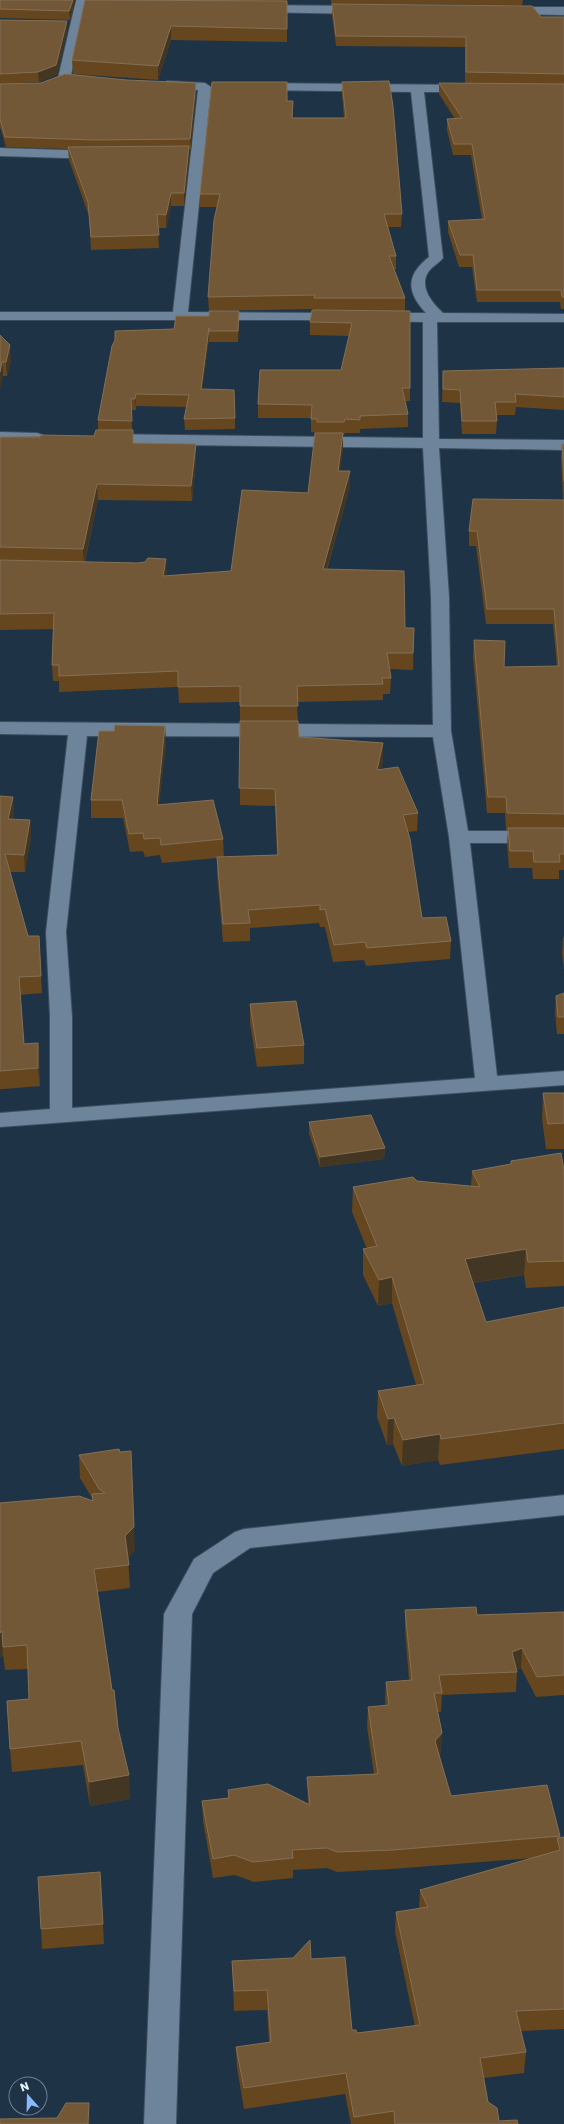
<svg xmlns="http://www.w3.org/2000/svg" width="564" height="2124" font-family="Poppins,sans-serif">
<rect width="100%" height="100%" fill="#1f3347"/>
<g fill="none" stroke-linecap="round" stroke-linejoin="round">
<!-- street casing -->
<g stroke="#3c4e5f" stroke-width="2">
<g id="street">
<path d="M76 0H88L71 75 93 77 95 80 93 83C85 85 63 85 58 78Z"/>
<path d="M257 5 363 6 369 10 363 14 253 12 251 9 253 6Z"/>
<path d="M507 7H564V15L503 14 501 11Z"/>
<path d="M167 81 205 83 211 87 188 312 341 313 346 314 348 317 346 320H0V312H173L198 90 163 88 161 85Z"/>
<path d="M256 83 472 85 474 88 472 91 468 92H424L443 258C439 263 433 266 429 271 418 286 432 303 443 313L564 314V322H437L439 439 564 440V450L439 448 449 597 451 731 468 831H564V843H470L497 1076 564 1071V1085L0 1127V1113L50 1109V1017L46 932 68 735 0 734V722L433 725 431 597 423 448 103 444 97 442 95 439 97 436 103 434 423 438V322L379 321 374 320 372 317 374 314 379 313H426C406 292 406 275 429 257L411 92 252 90 250 87 252 84ZM87 736 433 737 449 837 475 1078 72 1108V1017L66 932Z"/>
<path d="M0 148 99 151 106 155 99 159 0 156Z"/>
<path d="M0 432 37 433 43 435 45 438 43 441 37 443 0 442Z"/>
<path d="M564 1495V1515L250 1548 213 1573 192 1614 176 2124H144L164 1614 194 1559 235 1532 244 1529Z"/>
</g>
</g>
<!-- street -->
<use href="#street" fill="#6e849b" fill-rule="evenodd"/>
</g>
<!-- wall -->
<g fill="#65461e">
<path d="M0 0H76L70 20 0 18Z"/>
<path d="M85 0H287V42L171 40 158 80 73 74 72 60Z"/>
<path d="M331 0H523L522 5 331 4Z"/>
<path d="M332 4 541 17H564V309H561L560 302H477L472 267H459L448 232V221L482 219 471 155H453L447 130V119H455L439 94V83H465V47L336 46 332 15Z"/>
<path d="M0 20 67 21V30L57 75 39 82 0 84Z"/>
<path d="M342 82 402 214 401 227H388L396 256V269H394L405 298V311L410 388V401H405L408 414V427L360 429V433H345L344 435H343V448L340 471 350 486 327 570 405 628H414L413 670 389 669 391 678 390 694H383V700L297 702 298 721 299 737 383 743V760L381 769 418 813 417 831 408 832 422 918 451 941 450 959 366 966 364 960 333 962 325 927H320L319 923 250 928V941L223 942 217 874V858L162 863 160 855 145 857 143 851 130 852 123 818H91V800L166 743 159 804 223 839 224 857 277 855 275 806 240 805V702L179 703 178 687 59 692V681H53L52 665 53 629 0 630V437L94 436 98 430V420L174 329 239 323 238 342H209V339L202 389 235 418V429L185 430 184 419 187 407 136 406V410H131L133 443 196 459 192 501 98 500 85 562 138 563 166 559V576L231 571 308 493 317 433 311 432V418H258V404L341 370 349 336 310 335V322L314 309 209 311 208 297 217 207H200V194L287 101H293V118H344L342 94Z"/>
<path d="M0 84 196 93 191 149H189V160L184 206H171L166 228H158L159 248 91 250 89 216 69 160 68 149 6 147 0 127Z"/>
<path d="M0 335 11 360 7 376H3Z"/>
<path d="M564 368V410L516 407 515 415H496L497 421 496 434H462L460 403 442 402 443 371Z"/>
<path d="M562 444H564V870H559V879H533L532 868H509L507 844 508 830H506L505 813H487L473 656 474 640 504 667 557 666 553 624H486L476 546H469V531L563 500 561 459Z"/>
<path d="M0 796 13 797 14 814 13 819 30 820 31 837 25 872H10L28 936H39L42 993 20 995 24 1044 38 1043 40 1086 4 1089H0Z"/>
<path d="M563 937H564V970L562 954Z"/>
<path d="M564 993V1034H557L555 1013 556 996Z"/>
<path d="M250 1004 304 1045V1064L257 1067 250 1023Z"/>
<path d="M543 1093H564V1149H546L542 1119Z"/>
<path d="M309 1122 385 1148 384 1159 320 1167 309 1133Z"/>
<path d="M511 1161 564 1171V1286L526 1288 524 1275 473 1283 486 1322 564 1307V1449L440 1465 438 1460 402 1466 393 1444 387 1445 377 1417 378 1391 416 1385 392 1303 378 1306 363 1275V1249H367L352 1212 353 1187 417 1181 471 1186 472 1171 511 1164Z"/>
<path d="M119 1449 135 1550 128 1558 130 1588 97 1592 112 1690 118 1728 130 1799 90 1806 83 1765 12 1772 10 1749 29 1699 28 1669 5 1670 3 1655 0 1658V1503L92 1501V1498L80 1478 79 1455Z"/>
<path d="M405 1610 477 1615 564 1612V1695L536 1697 521 1668 517 1669V1672L516 1692 442 1695 441 1712H438L441 1753 439 1755 451 1796 560 1836V1837H564V2029L521 2031 526 2052 524 2073 484 2078 488 2102 499 2121 518 2124H351L345 2094 244 2109 237 2068 236 2047 269 2042 267 2010 234 2011 232 1961 311 1959 352 2030 357 2033 415 2026 395 1932 396 1912 419 1909 420 1890 532 1858 392 1869 337 1872 327 1868 293 1870V1878L254 1882 235 1875 213 1878 203 1821 202 1801 228 1798V1790L308 1804 307 1777 374 1774 367 1727 368 1707 386 1706 385 1702 386 1682 409 1680 405 1629Z"/>
<path d="M100 1872 104 1944 42 1949 41 1929Z"/>
</g>
<!-- shaded-wall -->
<g fill="#433724">
<path d="M73 0H76L70 20 69 11Z"/>
<path d="M67 21V30L57 75 39 82 38 72Z"/>
<path d="M171 26V40L158 80V66Z"/>
<path d="M196 83V93L191 149 190 139Z"/>
<path d="M293 101V113L292 130V118Z"/>
<path d="M189 146V160L184 206V193Z"/>
<path d="M171 193V206L166 228V215Z"/>
<path d="M239 311V323L238 342V331Z"/>
<path d="M209 328V339L201 401V389Z"/>
<path d="M10 345 11 360 7 376 6 362Z"/>
<path d="M2 362 3 376 0 390V372Z"/>
<path d="M136 394V410L135 399Z"/>
<path d="M343 433V448L338 486V471Z"/>
<path d="M196 444V459L192 501 191 486Z"/>
<path d="M350 471V486L322 585 323 569Z"/>
<path d="M97 484 98 500 84 564 83 549Z"/>
<path d="M166 559 167 574 163 592V576Z"/>
<path d="M165 726 166 743 157 822V805Z"/>
<path d="M383 743V760L377 787V770Z"/>
<path d="M13 797 14 814 9 836 8 819Z"/>
<path d="M30 820 31 837 25 872 24 855Z"/>
<path d="M38 1043 39 1061 40 1086 38 1068Z"/>
<path d="M385 1148 384 1159 320 1167V1157Z"/>
<path d="M526 1249 524 1275 463 1284 465 1259Z"/>
<path d="M392 1277V1303L378 1306 379 1280Z"/>
<path d="M394 1418 393 1444 387 1445 388 1419Z"/>
<path d="M440 1434 438 1460 402 1466 403 1440Z"/>
<path d="M132 1474 135 1550 126 1560 125 1536Z"/>
<path d="M2 1631 3 1655 0 1658V1633Z"/>
<path d="M522 1648 521 1668 511 1672 512 1652Z"/>
<path d="M442 1733 441 1753 434 1760 435 1741Z"/>
<path d="M129 1775 130 1799 90 1806 89 1782Z"/>
<path d="M89 2103 90 2124H88Z"/>
</g>
<!-- building -->
<g fill="#725836" stroke="#847056">
<path d="M0 0H73L69 11 0 9Z"/>
<path d="M85 0 287 1V29L171 26 158 66 72 60Z"/>
<path d="M332 4 532 6 541 17H564V74L466 72V37L336 36Z"/>
<path d="M0 20 67 21 56 65 38 72 0 74Z"/>
<path d="M65 74 127 80 196 83 190 139 95 140 5 137 0 119V84L41 83Z"/>
<path d="M389 81 393 106 402 214H384L396 256H389L405 298H314L315 295 208 297 214 220 220 194H200L212 82H287V101H293L292 118H346L342 82Z"/>
<path d="M439 83 564 84V297H562L561 290H477L473 255H460L448 221 485 219 472 144H454L447 119 462 118Z"/>
<path d="M189 146 184 193H171L166 215 157 214 159 235 91 237 88 202 68 147Z"/>
<path d="M312 310 410 311V388H402L408 414 360 416V420L345 419 344 422H317V419H311L312 405 258 404 260 370H341L352 323 310 322Z"/>
<path d="M209 311H239L238 331H209V328L201 389 234 390 235 418 184 419 189 395 136 394 135 399H131L132 421 98 420 112 346 115 340V331L174 329 176 316H209Z"/>
<path d="M0 335 10 345 6 362H2L0 372Z"/>
<path d="M564 368V397L515 394 516 402H495L497 421H462L460 390 443 389V371Z"/>
<path d="M96 430H133V443L196 444 191 486 97 484 83 549 0 547V437H40L41 435 94 436Z"/>
<path d="M315 433H343L338 471H350L323 569 404 571 405 628H414L413 653H387L391 678H382L383 684 297 686 298 706H240V686L178 687V671L59 676V665H52L54 613 0 614V560L138 563 145 562 148 558 166 559 163 576 231 571 242 490 308 493Z"/>
<path d="M562 444H564V481Z"/>
<path d="M473 499 564 500V814L507 813 506 797H488L474 640 505 641 504 667 559 666 554 609H487L477 531H469Z"/>
<path d="M240 721H298L299 737 383 743 377 770 398 767 418 813 403 815 410 839 422 918 446 917 451 941 367 948 365 942 334 945 325 909 320 910V905L248 910 250 923 223 924 217 857 278 855 275 789 239 788Z"/>
<path d="M115 725 165 726 157 805 213 800 223 839 161 845 160 838 144 839 143 833 129 834 122 800H91L99 731H114Z"/>
<path d="M0 796 13 797 8 819 30 820 24 855 5 854 28 936H39L41 976 19 977 24 1044 38 1043V1068L0 1071Z"/>
<path d="M508 828H564V854H559L560 862H534L533 851H510Z"/>
<path d="M564 993V1017H558L556 996Z"/>
<path d="M296 1001 304 1045 257 1048 250 1004Z"/>
<path d="M543 1093H564V1123L548 1124Z"/>
<path d="M371 1115 385 1148 320 1157 309 1122Z"/>
<path d="M561 1153 564 1171V1261L528 1262 526 1249 465 1259 486 1322 564 1307V1423L441 1439 440 1434 403 1440 394 1418 388 1419 378 1391 424 1384 392 1277 379 1280 363 1249 377 1246 353 1187 413 1177 417 1181 480 1187 472 1171 511 1164V1161Z"/>
<path d="M119 1449 120 1452 131 1451 134 1527 125 1536 129 1565 94 1569 112 1690H114L118 1728 129 1775 89 1782 81 1741 10 1749 7 1701 29 1699 27 1645 3 1647 2 1631 0 1633V1503L79 1496 93 1501 92 1494 105 1493 99 1489 79 1455Z"/>
<path d="M476 1607 477 1615 564 1612V1675L537 1677 522 1648 512 1652 517 1672 439 1675 442 1693H434L442 1733 435 1741 451 1796 547 1785 560 1836 393 1850 337 1852 327 1848 292 1850 293 1858 253 1862 234 1855 213 1859 202 1801 229 1798 228 1790 268 1784 310 1805 307 1777 378 1774 368 1707 389 1705 386 1682 412 1680 405 1610Z"/>
<path d="M564 1837V2009L516 2011 526 2052 480 2058 488 2102 497 2108 499 2121 517 2120 518 2124H395L394 2111 354 2117 346 2073 244 2088 236 2047 271 2042 267 1990 234 1991 232 1961 293 1958 310 1940 311 1959 345 1957 352 2030H356L357 2033 420 2025 396 1912 428 1907 420 1890 560 1850 557 1838Z"/>
<path d="M100 1872 103 1924 41 1929 38 1877Z"/>
<path d="M66 2103H89L88 2124H0V2119L57 2118Z"/>
</g>
<!-- north arrow -->
<g transform="translate(28 2096) rotate(340)"><circle r="19" fill="#1f3347" stroke="#6e7f91"/>
<path d="M0-3L7 15L0 10L-7 15Z" fill="#88bafc"/>
<text y="-6" font-size="11" font-weight="bold" text-anchor="middle" fill="#e5f2ff">N</text>
</g>
</svg>
